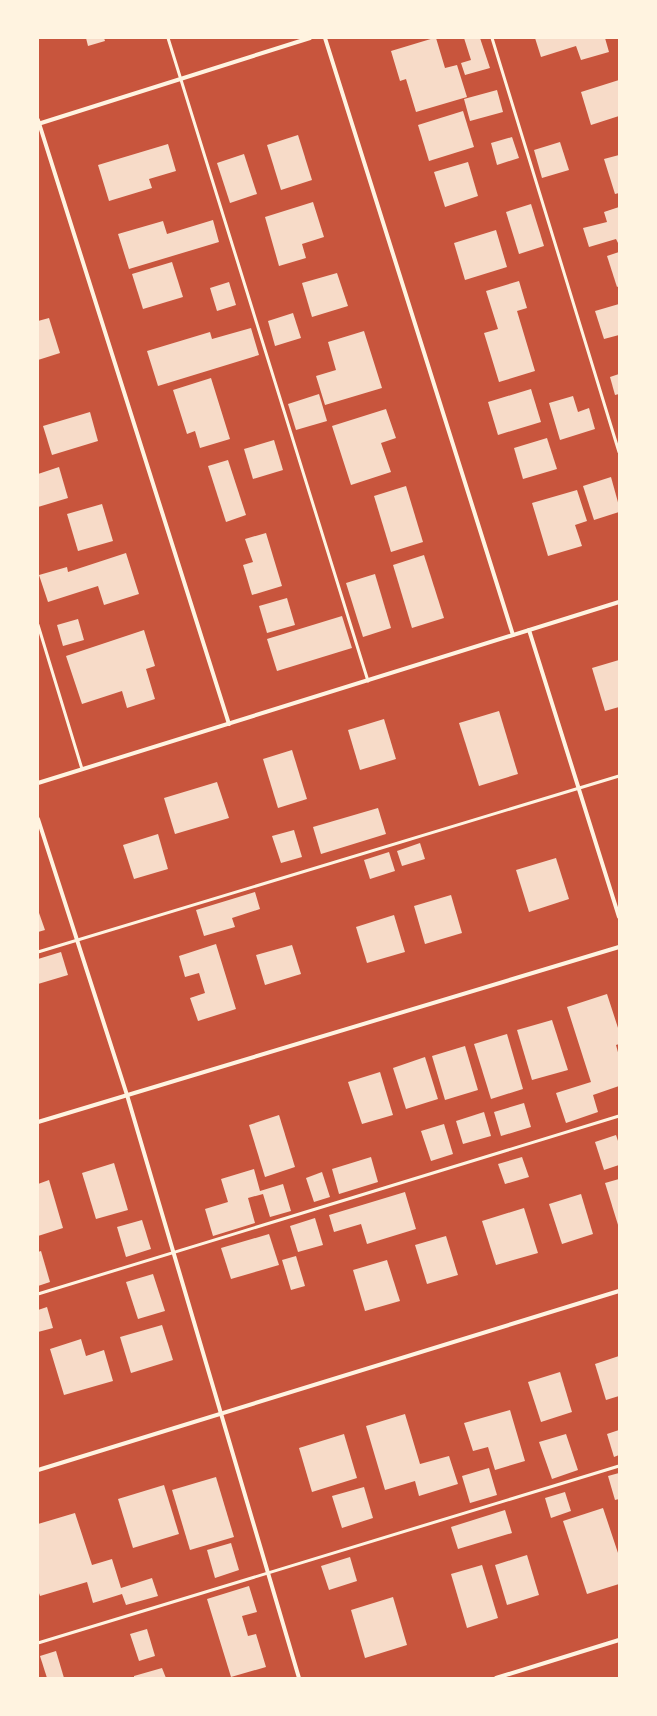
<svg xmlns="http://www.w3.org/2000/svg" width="657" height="1716" font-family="'Public Sans',sans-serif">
<rect width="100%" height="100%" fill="#c8553d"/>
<!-- building -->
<g fill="#f7dbc8">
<path d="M86 38H104L105 41 88 46Z"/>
<path d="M434 38H436L445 68 457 65 467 97 416 112 406 79 400 81 391 51Z"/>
<path d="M464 38H480L490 68 465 75 461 63 471 60Z"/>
<path d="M535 38H605L609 52 581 60 576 46 541 57Z"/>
<path d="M619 80V116L591 125 581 92Z"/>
<path d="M497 90 503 112 470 121 464 99Z"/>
<path d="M463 111 474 147 429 161 418 125Z"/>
<path d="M298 135 312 180 281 190 267 145Z"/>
<path d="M512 137 519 158 497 165 491 143Z"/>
<path d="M560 142 569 170 542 178 534 150Z"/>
<path d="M168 144 176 171 149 179 152 188 109 201 98 165Z"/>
<path d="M244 154 257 194 230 203 217 163Z"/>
<path d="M619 155V193L615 194 604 159Z"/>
<path d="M468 162 478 196 445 207 434 172Z"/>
<path d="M313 202 324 237 302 244 306 258 279 266 265 217Z"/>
<path d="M531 204 544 246 519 254 506 212Z"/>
<path d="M619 207V243H618L616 239 589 247 583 228 607 222 604 212Z"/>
<path d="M213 220 219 242 129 269 118 234 163 221 167 234Z"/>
<path d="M496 230 507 267 465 280 454 243Z"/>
<path d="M619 252V286L617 287 607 256Z"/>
<path d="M172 262 183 297 143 309 132 274Z"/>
<path d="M337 273 348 306 312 317 302 283Z"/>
<path d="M519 281 527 308 517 311 535 371 499 382 484 333 498 329 486 291Z"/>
<path d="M229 282 236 305 217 311 210 288Z"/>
<path d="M619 304V335L604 339 595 311Z"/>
<path d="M293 313 301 338 275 346 268 321Z"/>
<path d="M49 318 60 353 38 360V321Z"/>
<path d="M251 328 259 355 158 386 147 351 210 332 212 339Z"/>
<path d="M364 331 382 388 325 405 316 376 336 370 328 342Z"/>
<path d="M619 374V394L615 395 610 377Z"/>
<path d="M211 378 230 439 200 448 195 431 187 434 173 390Z"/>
<path d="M531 389 541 422 498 435 488 402Z"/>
<path d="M319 394 327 421 296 430 288 404Z"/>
<path d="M573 396 578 412 589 408 595 429 560 440 549 403Z"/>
<path d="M386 409 396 438 381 443 391 472 351 485 332 426Z"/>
<path d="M90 412 98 441 52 455 43 426Z"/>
<path d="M547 438 557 469 523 479 514 448Z"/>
<path d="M274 440 283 470 253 479 244 449Z"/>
<path d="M228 460 246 515 226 522 208 466Z"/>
<path d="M59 467 68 498 38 507V474Z"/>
<path d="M611 477 619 506V512L594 520 583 486Z"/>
<path d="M406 486 423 542 391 552 374 496Z"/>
<path d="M577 490 587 521 575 525 582 546 548 556 532 503Z"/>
<path d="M102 504 113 541 78 551 67 514Z"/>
<path d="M266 533 282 586 252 595 243 565 253 562 245 539Z"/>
<path d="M126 553 139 594 104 605 98 586 48 602 39 575 67 567 68 572Z"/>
<path d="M424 555 444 618 412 628 393 565Z"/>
<path d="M375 574 391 628 363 637 346 583Z"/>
<path d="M287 598 295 625 267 633 259 606Z"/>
<path d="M342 616 352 648 277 671 267 639Z"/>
<path d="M78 619 84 640 63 646 57 625Z"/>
<path d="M144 630 155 666 146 669 155 699 127 708 122 691 82 704 66 656Z"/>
<path d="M619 660V707L605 711 592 668Z"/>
<path d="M499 711 518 774 479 786 459 723Z"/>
<path d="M384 719 396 759 360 770 348 730Z"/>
<path d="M292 750 307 799 278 808 263 759Z"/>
<path d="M217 782 229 818 175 834 164 798Z"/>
<path d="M378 808 386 834 321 854 313 827Z"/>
<path d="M294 830 302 857 281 863 272 836Z"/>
<path d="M158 834 168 869 134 879 123 845Z"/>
<path d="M420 843 425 859 402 866 397 851Z"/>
<path d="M389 852 395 871 370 879 364 860Z"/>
<path d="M556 858 569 899 529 912 516 870Z"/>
<path d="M255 892 260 909 232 918 235 927 204 936 196 910Z"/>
<path d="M451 895 462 933 425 944 414 906Z"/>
<path d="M38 910 45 930 38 932Z"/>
<path d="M394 915 405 952 367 963 356 927Z"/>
<path d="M216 944 236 1009 198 1021 190 998 205 993 199 973 185 977 179 956Z"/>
<path d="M292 945 301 974 265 985 256 955Z"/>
<path d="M61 952 68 975 38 984V959Z"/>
<path d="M607 994 619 1031V1044L616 1045 619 1056V1086L593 1095 598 1112 566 1123 556 1093 591 1082 567 1007Z"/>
<path d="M552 1020 568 1070 532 1080 517 1030Z"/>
<path d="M507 1034 523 1089 491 1099 474 1044Z"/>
<path d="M465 1046 478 1090 445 1100 432 1056Z"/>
<path d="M425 1057 438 1099 406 1109 393 1068Z"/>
<path d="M380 1072 393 1115 362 1124 348 1082Z"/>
<path d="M524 1103 531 1127 501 1136 494 1112Z"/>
<path d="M484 1112 491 1136 463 1144 456 1121Z"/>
<path d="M279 1115 295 1167 265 1177 249 1125Z"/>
<path d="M444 1124 453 1154 431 1161 421 1131Z"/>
<path d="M616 1135 619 1144V1165L604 1170 595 1142Z"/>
<path d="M371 1157 378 1182 339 1194 332 1169Z"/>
<path d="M522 1157 529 1177 505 1184 498 1164Z"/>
<path d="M114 1163 128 1210 96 1219 82 1173Z"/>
<path d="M254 1169 260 1191 283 1184 291 1211 270 1217 263 1194 248 1198 255 1223 213 1236 205 1209 228 1202 221 1179Z"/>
<path d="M322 1172 330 1197 314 1202 306 1178Z"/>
<path d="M619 1179V1228L605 1183Z"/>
<path d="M49 1180 63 1228 38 1236V1184Z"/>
<path d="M405 1192 416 1229 367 1244 361 1224 334 1232 329 1215Z"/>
<path d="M581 1194 593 1234 562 1244 549 1204Z"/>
<path d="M524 1208 538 1253 496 1265 482 1221Z"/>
<path d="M315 1218 323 1245 298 1252 290 1226Z"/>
<path d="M142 1220 151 1249 126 1257 117 1227Z"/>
<path d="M269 1234 279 1265 231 1279 221 1248Z"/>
<path d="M446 1236 458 1275 427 1284 415 1245Z"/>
<path d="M41 1251 50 1282 38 1286V1252Z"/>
<path d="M296 1256 305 1286 291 1290 282 1260Z"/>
<path d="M387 1260 400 1301 365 1311 353 1270Z"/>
<path d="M153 1274 165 1311 138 1319 126 1282Z"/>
<path d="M47 1307 53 1328 38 1332V1310Z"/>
<path d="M162 1325 173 1360 131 1373 120 1337Z"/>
<path d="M81 1339 86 1356 104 1350 113 1381 64 1395 50 1349Z"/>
<path d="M619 1356V1396L606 1400 595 1364Z"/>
<path d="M560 1372 572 1412 541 1422 528 1382Z"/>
<path d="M510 1410 525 1461 495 1470 488 1447 473 1451 464 1423Z"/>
<path d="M405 1414 420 1464 449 1456 458 1484 419 1496 415 1481 385 1490 366 1426Z"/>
<path d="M619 1430V1455L614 1457 607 1434Z"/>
<path d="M344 1434 357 1478 312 1492 299 1448Z"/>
<path d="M566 1434 578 1470 552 1479 539 1442Z"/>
<path d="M489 1468 497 1495 470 1503 462 1476Z"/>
<path d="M619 1473V1499L615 1500 608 1476Z"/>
<path d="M216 1477 234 1537 190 1550 172 1490Z"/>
<path d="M164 1485 179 1534 133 1548 118 1499Z"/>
<path d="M364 1487 373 1518 342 1528 332 1496Z"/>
<path d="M565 1492 571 1511 551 1518 545 1498Z"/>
<path d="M603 1508 619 1556V1584L587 1594 563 1521Z"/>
<path d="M505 1510 512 1533 458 1549 451 1527Z"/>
<path d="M75 1513 92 1565 112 1559 121 1588 152 1578 158 1596 126 1605 122 1594 93 1603 87 1582 40 1596 38 1590V1524Z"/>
<path d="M231 1543 239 1570 215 1578 207 1550Z"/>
<path d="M527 1555 539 1595 507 1605 495 1565Z"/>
<path d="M350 1557 357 1581 329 1590 321 1566Z"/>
<path d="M482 1565 498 1618 467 1628 451 1574Z"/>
<path d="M249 1586 257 1612 242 1616 248 1636 256 1634 266 1667 231 1677 207 1599Z"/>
<path d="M393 1597 407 1645 365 1658 351 1610Z"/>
<path d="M147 1629 155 1656 139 1661 130 1634Z"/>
<path d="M56 1651 64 1678H47L40 1656Z"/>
<path d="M162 1668 166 1678H134V1676Z"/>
</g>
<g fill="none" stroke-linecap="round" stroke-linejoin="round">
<!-- service -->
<g stroke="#fff3e0" stroke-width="3">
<path d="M168 38 368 681"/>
<path d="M492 38 619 452"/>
<path d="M38 625 82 769"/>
<path d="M38 952 619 776"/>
<path d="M38 1294 619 1116"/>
<path d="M38 1643 619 1466"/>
</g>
<!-- minor -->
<g stroke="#fff3e0" stroke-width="4">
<path d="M325 38 513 635"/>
<path d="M38 120 229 724"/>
<path d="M38 124 310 38"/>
<path d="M529 630 619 917"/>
<path d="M38 783 619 602"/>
<path d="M38 819 127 1095 299 1678"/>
<path d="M38 1122 619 947"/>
<path d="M38 1470 619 1291"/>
<path d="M496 1678 619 1640"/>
</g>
</g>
<!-- border -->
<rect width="657" height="1716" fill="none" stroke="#fff3e0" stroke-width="78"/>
</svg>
